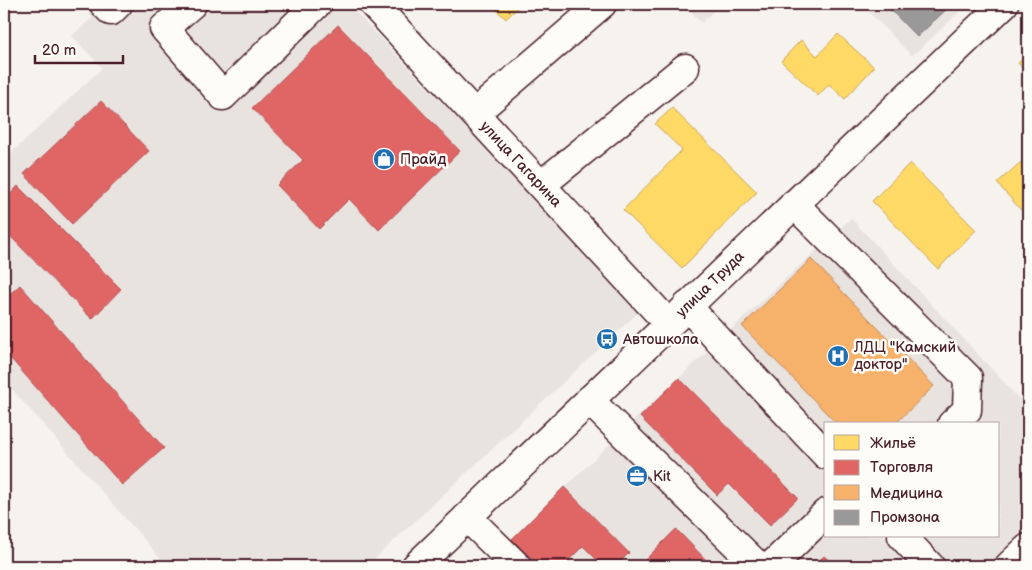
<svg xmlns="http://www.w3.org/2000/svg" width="1032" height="570" font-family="'Balsamiq Sans',sans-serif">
<rect width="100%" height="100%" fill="#f6f3ef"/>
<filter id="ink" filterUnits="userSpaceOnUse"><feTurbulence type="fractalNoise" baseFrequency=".02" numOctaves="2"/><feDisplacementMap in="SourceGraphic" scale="10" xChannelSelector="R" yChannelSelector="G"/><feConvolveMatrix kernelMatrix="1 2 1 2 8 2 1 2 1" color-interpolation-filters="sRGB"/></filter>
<g filter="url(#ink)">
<!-- built -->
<g fill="#e9e3e0" fill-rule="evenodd">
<path d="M107 4H348L641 310 367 566H167L4 380V160L102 68 72 36Z"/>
<path d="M684 4H721L701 23Z"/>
<path d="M861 4H968L912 56Z"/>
<path d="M851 218 1028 408V566H505L497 549 512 539 638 416ZM826 424H998V536H826Z"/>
</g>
<!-- homes -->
<g fill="#ffd966" stroke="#c9a154">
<path d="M490 4H521L506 19Z"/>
<path d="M838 34 874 67 845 99 829 84 818 96 781 61 801 40 817 56Z"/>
<path d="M1028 54V74L1018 63Z"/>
<path d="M672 108 757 192 682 268 623 210 682 150 655 124Z"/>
<path d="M1028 156V218L997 183Z"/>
<path d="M910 163 976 230 938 269 872 201Z"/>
</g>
<!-- shops -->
<g fill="#e06666" stroke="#b35154">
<path d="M338 25 460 151 379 230 349 199 319 229 277 185 303 160 252 108Z"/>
<path d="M101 101 149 151 72 224 24 174Z"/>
<path d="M18 186 121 289 92 319 4 230V201Z"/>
<path d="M20 285 164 448 122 485 4 351V299Z"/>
<path d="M679 378 798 498 770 525 729 484 717 495 640 417Z"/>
<path d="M564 487 629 553 616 566H603L583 546 563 566H539L512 539Z"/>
<path d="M676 529 712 566H643L641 564Z"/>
<path d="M824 556 835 566H813Z"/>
</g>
<!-- health -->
<path fill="#f6b26b" stroke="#c28658" d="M811 259 934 386 895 424H837L742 326Z"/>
<!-- industry -->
<path fill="#999" stroke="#817478" d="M885 4H952L917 37Z"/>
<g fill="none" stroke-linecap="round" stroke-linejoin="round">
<!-- minor casing -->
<g stroke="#4a1f2b" stroke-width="31">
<g id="minor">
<path d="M104 4 111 11 118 4"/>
<path d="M192 4 164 28 223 96 317 4"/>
<path d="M373 4 669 324"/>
<path d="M475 113 602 4"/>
<path d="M541 185 685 68"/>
<path d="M794 204 968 378 967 410 952 424"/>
<path d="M687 306 826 455"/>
<path d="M589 400 758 566"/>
<path d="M467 517 517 566"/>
<path d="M902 536 930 566"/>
<path d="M416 566 1004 4"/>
<path d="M771 566 826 513"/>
<path d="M1009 566 1028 548"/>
</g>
</g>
<!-- minor -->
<use href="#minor" stroke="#fdfcf7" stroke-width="28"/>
</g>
</g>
<!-- icons -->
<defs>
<g id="shop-disc" transform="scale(1.125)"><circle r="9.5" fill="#1f6fb2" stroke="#fdfcf7"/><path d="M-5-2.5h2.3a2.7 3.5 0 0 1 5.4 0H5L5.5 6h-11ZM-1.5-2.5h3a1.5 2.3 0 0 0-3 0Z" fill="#fff"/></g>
<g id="bus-disc" transform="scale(1.125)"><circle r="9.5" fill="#1f6fb2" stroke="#fdfcf7"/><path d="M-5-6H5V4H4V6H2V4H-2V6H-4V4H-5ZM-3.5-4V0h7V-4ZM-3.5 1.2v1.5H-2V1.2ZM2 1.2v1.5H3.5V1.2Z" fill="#fff"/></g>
<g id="hospital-disc" transform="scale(1.125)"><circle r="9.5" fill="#1f6fb2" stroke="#fdfcf7"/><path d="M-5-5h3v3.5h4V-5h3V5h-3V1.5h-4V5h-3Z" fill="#fff"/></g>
<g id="office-disc" transform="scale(1.125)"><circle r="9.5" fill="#1f6fb2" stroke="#fdfcf7"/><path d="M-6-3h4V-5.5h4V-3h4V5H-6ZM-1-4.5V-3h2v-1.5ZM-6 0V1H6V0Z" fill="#fff"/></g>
</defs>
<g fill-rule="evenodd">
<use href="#shop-disc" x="384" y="159"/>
<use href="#bus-disc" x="607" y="339"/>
<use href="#hospital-disc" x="838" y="356"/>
<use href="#office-disc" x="637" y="476"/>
</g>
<g text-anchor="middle" stroke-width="5" stroke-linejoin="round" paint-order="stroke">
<!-- poi labels -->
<g font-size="15" fill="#4a1f2b" stroke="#fdfcf7" text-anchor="start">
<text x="400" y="164">Прайд</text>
<text x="623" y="344">Автошкола</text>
<text x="854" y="352">ЛДЦ "Камский<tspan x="854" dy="17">доктор"</tspan></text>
<text x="653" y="481">Kit</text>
</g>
<!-- street labels -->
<g font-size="15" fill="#4a1f2b" stroke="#fdfcf7">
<text transform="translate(521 164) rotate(47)" y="5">улица Гагарина</text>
<text transform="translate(710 284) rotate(-44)" y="5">улица Труда</text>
</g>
</g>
<!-- margin -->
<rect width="1032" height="570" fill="none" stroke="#fdfcf7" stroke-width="20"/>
<rect x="10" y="10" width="1012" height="550" fill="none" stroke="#4a1f2b" stroke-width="2" filter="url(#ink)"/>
<!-- legend -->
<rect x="824" y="422" width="175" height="115" fill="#fdfcf7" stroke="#b5a4a5"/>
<rect x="834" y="435" width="25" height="15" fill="#ffd966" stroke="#b5a4a5"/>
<text x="870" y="448" font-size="15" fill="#4a1f2b">Жильё</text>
<rect x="834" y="460" width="25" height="15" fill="#e06666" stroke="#b5a4a5"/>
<text x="870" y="472" font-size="15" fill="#4a1f2b">Торговля</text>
<rect x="834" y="485" width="25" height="15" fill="#f6b26b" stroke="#b5a4a5"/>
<text x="870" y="498" font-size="15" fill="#4a1f2b">Медицина</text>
<rect x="834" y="510" width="25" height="15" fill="#999999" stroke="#b5a4a5"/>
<text x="870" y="522" font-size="15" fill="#4a1f2b">Промзона</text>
<!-- scale -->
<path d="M35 55v8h88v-8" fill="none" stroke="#4a1f2b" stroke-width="2.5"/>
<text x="42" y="55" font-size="15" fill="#4a1f2b" stroke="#fdfcf7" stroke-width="4" paint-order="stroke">20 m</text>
</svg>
